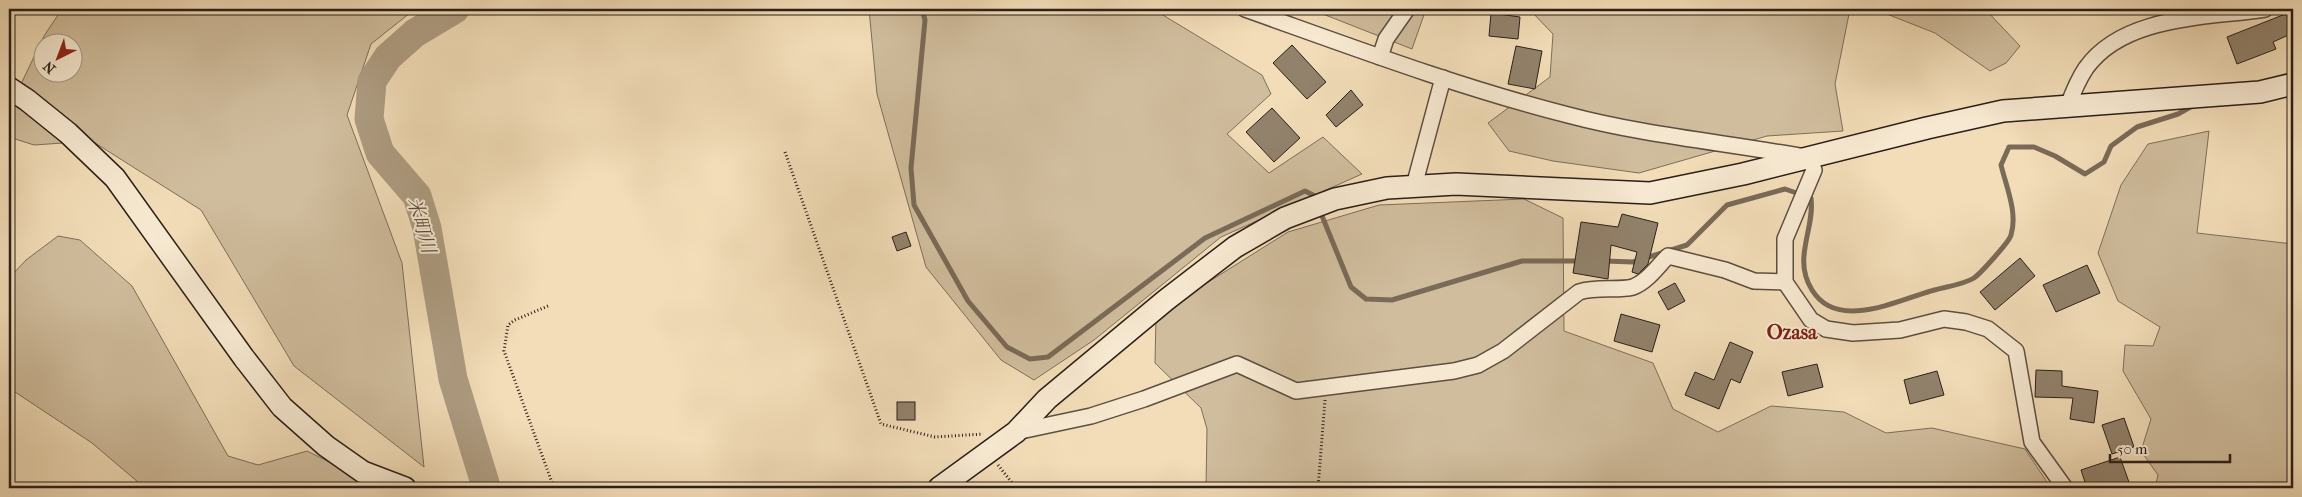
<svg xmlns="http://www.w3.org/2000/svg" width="2302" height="497" font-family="'IM FELL French Canon','Noto Serif JP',serif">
<rect width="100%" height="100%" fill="#f2ddb8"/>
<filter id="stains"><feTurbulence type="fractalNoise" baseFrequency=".004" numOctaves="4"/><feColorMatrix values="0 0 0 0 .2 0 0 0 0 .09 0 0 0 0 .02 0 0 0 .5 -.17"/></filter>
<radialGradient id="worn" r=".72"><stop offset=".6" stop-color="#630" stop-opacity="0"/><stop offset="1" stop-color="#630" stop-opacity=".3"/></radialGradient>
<!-- green -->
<g fill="#d0bd9d" stroke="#7e6e5b" fill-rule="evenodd">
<path d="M62 9H415L371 44 347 115 402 263 424 467 294 366 201 210 92 141 34 145 9 137V109L44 36ZM42 42H72V72H42Z"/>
<path d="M869 9H1153L1262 75 1271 94 1227 134 1269 173 1323 137 1362 174 1221 237 1094 340 1034 380 1001 360 926 267 877 94Z"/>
<path d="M1310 9H1426L1412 49Z"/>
<path d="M1529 9H1850L1835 84 1843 131 1767 136 1639 173 1553 161 1509 151 1488 123 1550 77 1553 34Z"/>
<path d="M1874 9H1985L2020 46 2006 63 1990 71 1935 33Z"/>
<path d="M2209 131 2197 233 2293 244V488H2155L2158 475 2141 451 2151 419 2123 371 2125 345 2153 346 2160 327 2118 301 2098 253 2121 185 2148 144Z"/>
<path d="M1524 199 1563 218 1564 331 1653 363 1673 409 1718 432 1771 406 1844 412 1886 433 1932 428 2025 449 2051 488H1206L1207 429 1201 408 1155 363 1156 315 1288 232 1379 205Z"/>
<path d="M58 236 80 240 132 286 228 456 258 465 307 451 382 488H145L92 443 9 388V278L26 260Z"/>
</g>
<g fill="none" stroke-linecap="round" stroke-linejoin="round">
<!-- stream -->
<g stroke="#7a6a58" stroke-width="5">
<path d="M922 9 925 20 911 168 914 205 968 301 1007 347 1030 359 1048 357 1205 238 1305 191 1313 195"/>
<path d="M1320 211 1351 287 1366 299 1392 300 1522 261H1581"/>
<path d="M1605 261 1633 262 1687 245 1727 205 1785 189 1811 198C1815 230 1792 258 1812 290 1837 331 1896 301 1931 291 1943 287 1963 285 1974 278 1980 274 2010 241 2011 235 2018 213 2006 186 2001 165L2009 147H2034L2055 156 2085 174 2104 162 2111 146 2137 127 2178 114 2194 105"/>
</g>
<!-- river -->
<path stroke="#ae9c82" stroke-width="29" d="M455 9 415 33 388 57 372 81 369 119 380 153 417 196 427 228 453 379 485 483 483 488"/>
</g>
<!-- building -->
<g fill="#92826c" stroke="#2b1f19">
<path d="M2293 11V33L2273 42 2276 49 2237 64 2227 37Z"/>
<path d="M1491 13 1520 17 1518 39 1489 36Z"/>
<path d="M1292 45 1326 82 1307 99 1273 63Z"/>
<path d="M1516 46 1542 51 1535 89 1508 84Z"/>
<path d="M1351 90 1363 105 1336 127 1326 115Z"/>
<path d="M1272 108 1300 138 1274 162 1246 132Z"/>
<path d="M1622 214 1658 223 1648 264 1638 274 1632 272 1637 252 1611 245 1608 279 1573 273 1581 222 1618 227Z"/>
<path d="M906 232 911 246 897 251 892 237Z"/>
<path d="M2020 258 2035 276 1995 310 1980 292Z"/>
<path d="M2087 265 2100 293 2056 312 2043 285Z"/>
<path d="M1675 283 1685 301 1668 310 1658 292Z"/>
<path d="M1621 314 1660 325 1652 352 1614 341Z"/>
<path d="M1730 342 1753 352 1740 383 1731 379 1719 409 1685 395 1695 372 1714 380Z"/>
<path d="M1817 364 1823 387 1788 396 1782 372Z"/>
<path d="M2036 370 2062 371V386L2098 391 2094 423 2070 419 2073 398 2035 397Z"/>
<path d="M1937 371 1944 395 1910 404 1904 380Z"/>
<rect x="897" y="402" width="18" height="18"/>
<path d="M2124 418 2134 447 2112 454 2102 425Z"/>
<path d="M2120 457 2130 485 2121 488H2087L2081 470Z"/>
</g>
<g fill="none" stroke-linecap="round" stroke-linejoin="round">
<!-- lane casing -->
<g stroke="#5d4e41" stroke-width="10">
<path id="lane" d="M2168 9 2173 20"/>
</g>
<!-- street casing -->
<g stroke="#5d4e41" stroke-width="18">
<g id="street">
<path d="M1245 9C1352 47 1458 87 1568 115 1647 136 1730 143 1810 158L1814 170 1785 239V282L1811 320 1826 329 1853 333 1900 330 1944 319 1966 322 1988 329 2016 351 2032 442 2065 488"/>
<path d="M1380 57 1386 39 1407 9"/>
<path d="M2068 106C2073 92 2078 80 2086 68 2124 15 2207 18 2265 9"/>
<path d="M1414 186 1443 78"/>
<path d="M1016 432 1091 416 1144 399 1237 364 1296 391 1454 371 1478 365 1503 351 1579 292C1597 286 1618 291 1633 287 1647 282 1658 266 1668 256L1725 270 1754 281 1785 282"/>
</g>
</g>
<!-- secondary casing -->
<g stroke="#2b1f19" stroke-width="24">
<g id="secondary">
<path d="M9 88 27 100 68 133 115 178 244 358 282 407 326 446 363 472 405 488"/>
<path d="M939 488 1016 432 1047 399 1166 300 1235 247 1285 218 1335 199 1387 188 1456 184 1650 193 1743 174 1927 128 2003 111 2260 92 2293 84"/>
</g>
</g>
<!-- path -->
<g stroke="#2b1f19" stroke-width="3" stroke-dasharray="1 2.5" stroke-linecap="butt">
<path d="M785 152 881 424 935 437 983 434"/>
<path d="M548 306 515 320 508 325 504 351 554 488"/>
<path d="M998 465 1016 488"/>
<path d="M1318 488 1325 400"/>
</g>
<!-- lane -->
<use href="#lane" stroke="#f7e9d1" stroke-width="8"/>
<!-- street -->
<use href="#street" stroke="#f7e9d1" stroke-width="15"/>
<!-- secondary -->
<use href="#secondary" stroke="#f7e9d1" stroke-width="21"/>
</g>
<g text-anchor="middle" stroke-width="4" stroke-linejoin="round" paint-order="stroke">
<!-- water labels -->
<g font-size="19" font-style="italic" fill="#594b3e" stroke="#f7e9d1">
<text transform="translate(422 225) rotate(74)" y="7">米町川</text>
</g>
<!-- quarter labels -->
<g font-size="20" font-weight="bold" fill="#7a1f14" stroke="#f7e9d1">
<text x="1792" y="339">Ozasa</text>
</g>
</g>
<!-- margin -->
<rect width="2302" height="497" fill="none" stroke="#f2ddb8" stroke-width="30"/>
<rect x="10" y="10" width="2282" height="477" fill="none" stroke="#2b1f19" stroke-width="2.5"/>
<rect x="15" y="15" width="2272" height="467" fill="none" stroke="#2b1f19"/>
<!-- north arrow -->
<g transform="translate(58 58) rotate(222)"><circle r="24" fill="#f7e9d1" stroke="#a59887"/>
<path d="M0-4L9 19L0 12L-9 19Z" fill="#8f2418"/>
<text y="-8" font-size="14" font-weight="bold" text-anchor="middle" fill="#2b1f19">N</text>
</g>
<!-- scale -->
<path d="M2110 454v8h120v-8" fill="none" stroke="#2b1f19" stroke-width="2.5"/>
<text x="2117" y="454" font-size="15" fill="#2b1f19" stroke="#f7e9d1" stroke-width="4" paint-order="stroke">50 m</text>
<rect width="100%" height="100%" filter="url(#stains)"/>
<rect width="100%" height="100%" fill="url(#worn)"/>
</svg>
